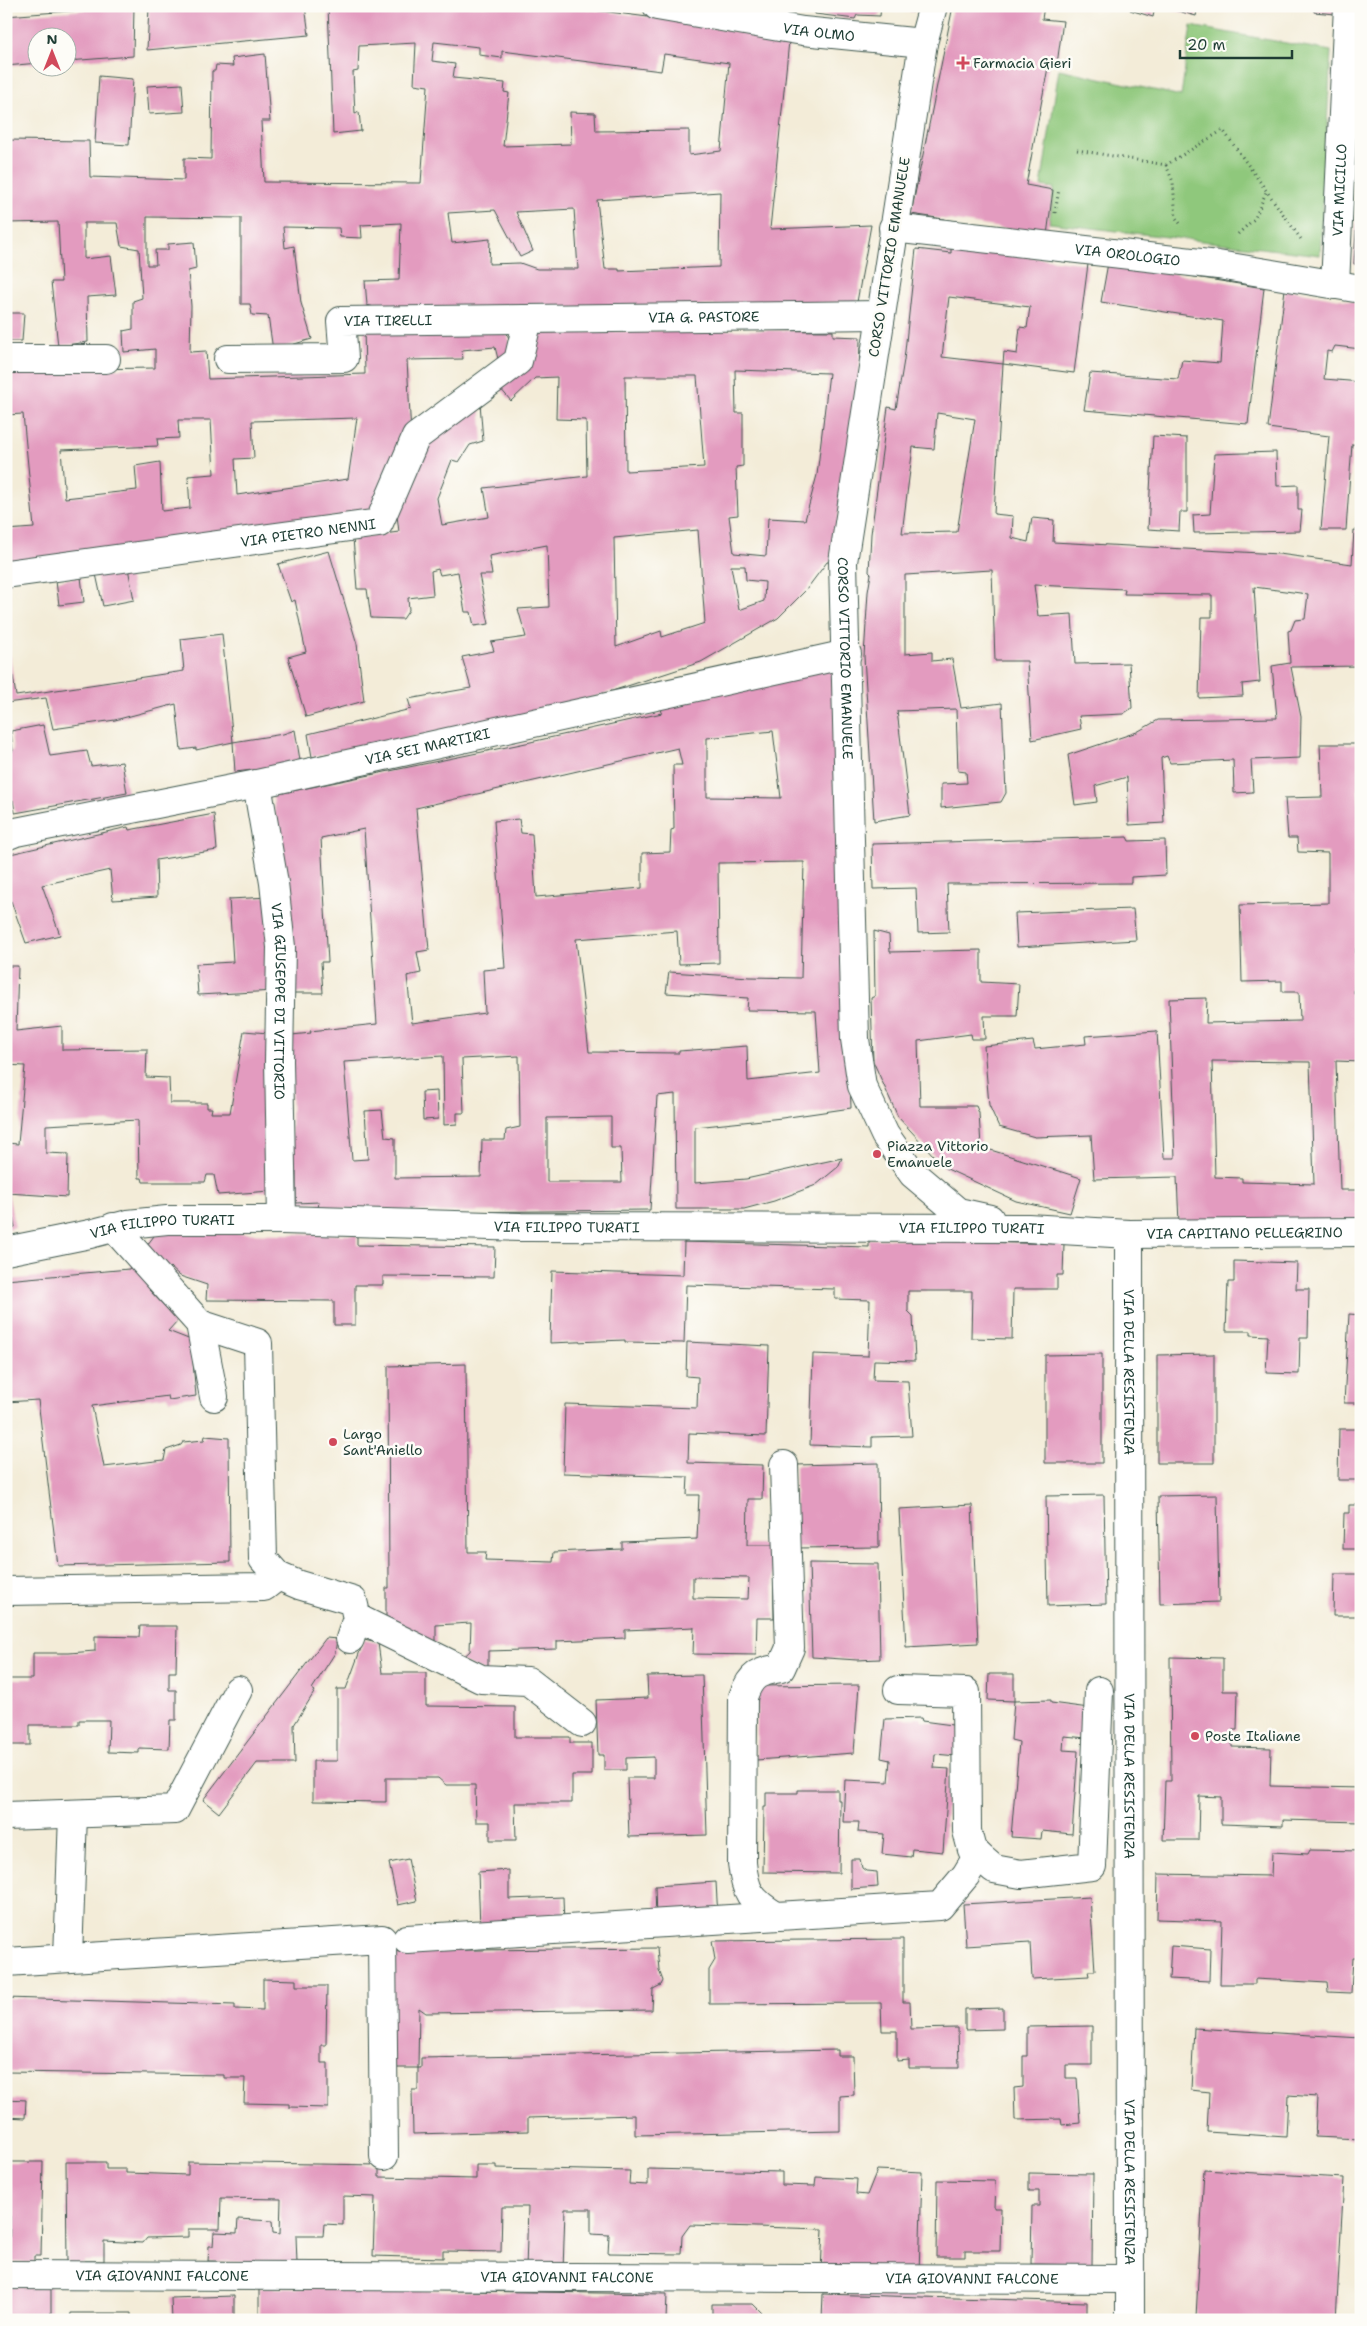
<svg xmlns="http://www.w3.org/2000/svg" width="1367" height="2326" font-family="'Shantell Sans',sans-serif">
<rect width="100%" height="100%" fill="#fdfcf7"/>
<filter id="ink" filterUnits="userSpaceOnUse"><feTurbulence type="fractalNoise" baseFrequency=".02" numOctaves="2"/><feDisplacementMap in="SourceGraphic" scale="10" xChannelSelector="R" yChannelSelector="G"/><feConvolveMatrix kernelMatrix="1 2 1 2 8 2 1 2 1" color-interpolation-filters="sRGB"/></filter>
<filter id="wash" filterUnits="userSpaceOnUse"><feTurbulence type="fractalNoise" baseFrequency=".0096" numOctaves="4" result="noise"/><feDisplacementMap in="SourceGraphic" scale="20" xChannelSelector="R" yChannelSelector="G"/><feGaussianBlur stdDeviation="1.12" result="paint"/><feColorMatrix in="noise" values="0 0 0 0 0 0 0 0 0 0 0 0 0 0 0 0 0 1.4 0 .05"/><feComposite in="paint" operator="in"/></filter>
<g filter="url(#wash)">
<rect width="100%" height="100%" fill="#f3ecd8"/>
<!-- green -->
<path fill="#8fc87c" stroke="#578258" d="M1191 26 1331 51 1320 255 1049 223 1054 188 1041 186 1059 69 1181 96Z"/>
<g id="blocks">
<!-- building -->
<g fill="#e39bbf" fill-rule="evenodd">
<path d="M134 6 133 56 68 61V38H38V63L6 66V16Z"/>
<path d="M305 6 309 35 147 50 149 7Z"/>
<path d="M328 6H563L663 19 789 41 770 229 871 225 857 302 397 313 367 305 365 281 399 280 401 223 361 225 362 238 340 237 339 228 283 227 285 248 294 246 301 303 312 339 273 350 268 316 252 315 250 304H241V218L147 217V265H156L155 250H168V244L194 242 196 269 188 271 191 306 190 352 206 351 208 379 365 374 364 327H505L513 351 499 363 495 347 462 350 463 359 407 360 411 435 376 511 6 565V530L34 528 23 414 6 415V370L155 368V349L124 352 123 331 133 329V301L142 298 139 249 121 246 117 223H84V259L111 256 116 295 87 297 88 342 58 346 51 282H61L58 222 6 223V140L89 141 90 177 184 180V158L211 159 212 71H215L216 65 233 66 232 58 265 54 270 121H261L264 182 421 183 428 86 414 84 416 43 359 46 358 71 353 72 355 114 359 112 361 131 333 134ZM434 42 479 47V55L502 58V51L661 71 664 54 729 63 721 151 689 155V130L596 131 595 113 570 112 571 144 503 146 509 93 504 92 505 83 453 78 455 64 432 61ZM720 192 719 267 619 271V269H605L597 200ZM574 209 578 269H537L520 263 489 264 490 239 452 243 448 213 495 210 520 257 533 251 516 212ZM357 418 348 479 237 495 235 459 254 458 252 421ZM178 420H211L214 474 188 476 190 508 162 511 160 462 135 466 137 490 65 498 61 450 158 446 157 439 179 438Z"/>
<path d="M750 6H795L794 15 750 7Z"/>
<path d="M815 6H881L880 16 857 15 855 19 815 14Z"/>
<path d="M884 6H915L913 12Z"/>
<path d="M953 6H1044L1042 19 1063 21 1057 64 1049 62 1026 185 1053 190 1047 235 911 214Z"/>
<path d="M1131 6H1155L1153 17 1130 10Z"/>
<path d="M1160 6H1198L1196 16Z"/>
<path d="M1314 6H1347L1346 15 1314 12Z"/>
<path d="M99 76 133 79 129 145 95 143Z"/>
<path d="M182 84 184 112 149 114 147 86Z"/>
<path d="M1359 184H1361V264H1354Z"/>
<path d="M951 247 1088 264 1074 373 1003 364 1004 352 1017 354 1020 327 1027 328 1030 307 949 297 942 357 1003 364 994 514 1013 516 1012 538 1028 542 1032 518 1054 520 1053 542 1279 554 1352 564 1354 530 1361 531V666L1291 667 1301 717 1300 758 1251 760 1253 792 1234 793 1233 760 1170 763 1167 756 1161 758 1164 823 1129 825 1127 777 1095 786 1097 802 1075 805 1068 755 1137 732 1158 720 1277 718 1272 666 1290 663 1288 631 1291 630 1295 620 1305 619 1308 594 1254 587 1260 682 1242 684 1243 696 1199 698 1201 617H1212V595L1124 594 1125 589 1034 585 1038 616 1072 614 1075 664 1129 663 1132 708 1123 714 1079 716 1081 729 1032 740 1027 661H995L992 570 905 575V654L932 652V661L952 659 961 708 1002 703 1006 793 1001 802 941 808V784L967 783 966 772 958 771 956 709 897 711 910 815 874 821 864 656 868 592 871 574 869 572 871 534 888 407 896 409 904 360 916 249 951 253ZM937 413 975 419 957 532 902 533 913 447 934 449Z"/>
<path d="M1108 263 1264 288 1248 424 1084 410 1090 373 1178 379 1182 360 1220 363 1223 321 1101 302Z"/>
<path d="M1285 289 1361 303V349L1335 346 1332 352 1327 351 1324 379 1361 382V445L1352 444 1346 530H1321L1329 436 1268 428Z"/>
<path d="M6 313H24L22 341H6Z"/>
<path d="M706 330 833 331V336L860 337 859 388 831 562H827L806 590 778 618 701 662 563 707 312 757 308 734 411 709 408 699 471 688 462 657 494 651 491 642 526 637 518 609 549 607 547 545 489 556 492 575H479L489 624 474 626 471 612H465L458 572 440 575 438 569 431 571 433 595 408 598 409 610 403 619 371 618 367 589H357L353 538 399 532 395 498 421 446 480 403 483 441 470 445 459 462 452 460 437 498 442 525 489 517 484 488 587 476 586 420 556 419 557 377 535 378 511 401 500 388 535 333ZM735 370 829 373 817 475 805 520 768 518 766 556 734 553 729 516 738 515 736 467 743 466V413H736ZM625 376H697L704 467 626 471ZM698 530 705 623 662 637 661 631 616 647 614 538ZM731 566H745L746 580 765 582 764 601 739 610Z"/>
<path d="M1153 436 1187 438V512H1180L1179 531 1148 529Z"/>
<path d="M1276 452 1277 486 1298 485V510H1302L1300 531 1194 533 1193 515 1210 514 1214 454Z"/>
<path d="M329 551 357 644 364 701 306 717 288 657 306 652 295 600 291 602 278 564Z"/>
<path d="M128 568 134 600 103 606 96 574Z"/>
<path d="M81 577 84 602 59 605 56 581Z"/>
<path d="M6 631 16 696 184 671 181 639 222 634 233 742 283 734 295 730 300 760 287 763 288 766 235 772 233 742 196 750V748L181 750 176 704 115 720 53 729 46 698 6 703Z"/>
<path d="M841 664 842 863 851 1108 782 1118 695 1127V1183L746 1179 842 1158 838 1167 816 1185 774 1201 744 1209H676L675 1094 657 1096 650 1210 445 1212 318 1208 319 1202 296 1203V1171L291 1168 292 1035 311 1033 310 1031 377 1024 364 829 321 838 328 962H321L323 993H292L273 795 526 743 662 713 661 707ZM773 731 781 798 707 797V738ZM678 748 682 765H673L674 829 671 830 670 852 642 853V888L536 897 532 834 521 833 519 819 494 821 505 968 483 970 485 1013 412 1023 407 976 421 973 417 952 429 950 416 808ZM804 862 801 978 750 977 669 972 666 993 748 998 747 1010 816 1011 820 1073 748 1081 747 1046 679 1051V1053L589 1052 576 939 677 931 679 964 719 963 718 863ZM443 1056 444 1125 457 1124V1113H464L462 1059 519 1056 520 1127 506 1130 505 1140H482L481 1177 395 1178V1138L385 1137 382 1110 365 1111 368 1159 352 1160 344 1062ZM611 1117V1148H621L622 1182H547V1118Z"/>
<path d="M43 725 50 756 87 751 91 766 122 762 127 793 15 813 13 800 6 802V752L13 751 11 731Z"/>
<path d="M1320 744H1361V790H1358L1361 830V948H1356L1354 994H1361V1062L1336 1061 1340 1190H1361V1220L1179 1224 1177 1177 1094 1179 1091 1135 1035 1137 999 1127 989 1105 984 1046 1033 1041 1035 1049 1086 1044 1085 1036 1157 1031 1164 1158H1175L1169 999 1207 998 1206 1023 1300 1021 1299 992H1282V981L1242 982 1240 905 1328 903V853L1298 852 1297 838H1288L1285 798 1322 797ZM1212 1061 1310 1062 1314 1184 1242 1182V1178L1215 1177Z"/>
<path d="M214 814 217 850 156 860 157 897 113 900 110 870 42 885 60 935 26 943 11 901 6 904V855L128 827 129 830Z"/>
<path d="M1127 837 1129 841 1165 840 1166 875 1131 877V883L947 884 949 932 918 933 916 888 873 889 872 844Z"/>
<path d="M270 897 275 991 198 995 196 964 233 962 229 899Z"/>
<path d="M1133 909 1136 940 1017 947 1015 913Z"/>
<path d="M874 931 889 935 890 952 981 950V982L1019 984 1017 1016H984L985 1039H972L971 1034 918 1041 920 1106H976L979 1113 981 1147 1081 1178 1070 1213 1016 1201 945 1168 898 1117 873 1061 871 998 875 996Z"/>
<path d="M6 966H18L16 1031 62 1026V1050L147 1049 146 1077 169 1078 170 1103H207V1108H212L211 1113H230L244 1031 268 1033 270 1191 218 1195 214 1175H207L205 1182H143L142 1178H139L138 1120 46 1125V1153L68 1154 67 1197 8 1193 15 1227 6 1229V1143L18 1144 25 1066 6 1065Z"/>
<path d="M437 1091 438 1119 423 1120 422 1092Z"/>
<path d="M157 1232 357 1235V1245L495 1247 494 1277 383 1276V1285H355V1325H334V1301L206 1300 207 1285 180 1276 170 1267 149 1290 178 1320 168 1331 191 1340 196 1396 169 1400 168 1396 92 1406 104 1467 164 1460 166 1450 181 1445 183 1442 204 1440 205 1436 229 1438 230 1562 58 1566 38 1400 6 1402V1280L129 1269Z"/>
<path d="M869 1239H971V1242L1064 1244 1063 1275H1057V1289H1013L1012 1339 971 1338 972 1291H908V1311L913 1316 915 1361 874 1360 873 1380 908 1381 912 1436 872 1437V1447L810 1445 813 1354 868 1356 870 1300 835 1299V1289L686 1285 684 1343 625 1342V1340L550 1343 552 1271 683 1275 684 1242 869 1247Z"/>
<path d="M1234 1261 1297 1263 1296 1289H1309L1308 1338H1300L1299 1374 1266 1373 1268 1336 1251 1335V1331H1226L1228 1282H1234Z"/>
<path d="M1349 1314 1361 1315V1403H1344Z"/>
<path d="M687 1342 769 1346 766 1436 689 1433 688 1463 763 1465 762 1499H748L747 1545H773L774 1618H757L756 1655 693 1654 694 1627 625 1630V1638L557 1641V1649L488 1651V1673L459 1661 470 1651 471 1623 436 1625V1643L386 1629V1588H389L388 1366 466 1364 468 1552H486L485 1560 553 1562 554 1552 622 1549V1542L697 1539 699 1495H687L688 1477 563 1473 565 1404 697 1408 698 1377 686 1376ZM693 1577 749 1578 748 1599 693 1598Z"/>
<path d="M1102 1354V1463H1045V1355Z"/>
<path d="M1214 1354V1463H1157V1355Z"/>
<path d="M1339 1429H1361V1480H1338Z"/>
<path d="M878 1463 879 1547 796 1548 795 1465Z"/>
<path d="M1104 1495 1106 1604 1048 1606 1046 1496Z"/>
<path d="M1217 1495 1219 1602 1160 1604 1158 1496Z"/>
<path d="M972 1505 978 1643 906 1647 899 1509Z"/>
<path d="M1349 1505H1361V1549H1343L1344 1513H1349Z"/>
<path d="M809 1563 878 1564 880 1659 857 1660 812 1657Z"/>
<path d="M1334 1574H1361V1616H1333Z"/>
<path d="M140 1626H177L176 1672H169V1690H176V1720H170L169 1749 139 1748V1753L108 1752 109 1720H79V1725H30V1745H6V1672H9L8 1679H33V1653H69L95 1651V1636L139 1637Z"/>
<path d="M326 1638 337 1639 335 1653 312 1689 315 1691 294 1725 295 1763H257L219 1813 203 1800Z"/>
<path d="M364 1640 378 1643 382 1673H426V1706L515 1707V1737H570V1743H592V1775H572V1803H515L516 1840H490V1822H476L475 1785H446L438 1778H386V1802L313 1801V1761H337V1689H346Z"/>
<path d="M1170 1657 1223 1658V1691H1238L1237 1730H1232V1747L1271 1748 1270 1786 1361 1788V1822L1283 1820V1826L1221 1824V1797L1199 1796 1198 1840H1163L1165 1781H1171Z"/>
<path d="M989 1674H1014V1701L988 1700Z"/>
<path d="M702 1675 707 1835 629 1837 627 1778H654V1757L626 1758V1770H604V1755H598L596 1700 648 1698 647 1676Z"/>
<path d="M859 1685 854 1753 756 1760 758 1686Z"/>
<path d="M1051 1700V1703L1089 1708 1087 1738 1064 1736 1063 1750 1078 1751 1072 1834 1042 1831 1041 1839 1011 1837 1019 1742 1011 1740 1014 1701Z"/>
<path d="M921 1718 922 1721 960 1726 957 1756 935 1754 934 1768 949 1769 943 1852 912 1849 911 1857 882 1854 884 1834 858 1832 859 1822H843L845 1780 888 1782 890 1760 881 1758 885 1719Z"/>
<path d="M798 1790H838V1800H840L839 1873 763 1872 764 1807H766V1793H798Z"/>
<path d="M1310 1850 1361 1851V1958H1353L1351 1993 1328 1992 1327 1983 1255 1979V1984H1220L1222 1921 1157 1919 1158 1874 1271 1876 1272 1852 1308 1854Z"/>
<path d="M408 1859 417 1901 398 1905 389 1863Z"/>
<path d="M851 1859H860L862 1868 866 1871 877 1872 878 1887 851 1889Z"/>
<path d="M509 1870V1899L563 1897 564 1925 480 1928 478 1872Z"/>
<path d="M716 1882 718 1918 656 1921 655 1886Z"/>
<path d="M1090 1897 1095 1971H1088L1089 1976 1032 1979 1030 1942 966 1946 963 1904Z"/>
<path d="M903 1939V2002H910L911 2029 958 2028 959 2068H909V2060L897 2061V2031H882L881 2003 709 2004V1970L715 1960 712 1941Z"/>
<path d="M1171 1946 1210 1949 1209 1981 1169 1979Z"/>
<path d="M657 1948 659 1970 663 1981 661 1985 653 1989 652 2010 426 2013 419 2008 418 2068H388L389 1951Z"/>
<path d="M263 1979 296 1980V1986H327L326 2045H321V2063H328V2108L289 2107V2104L244 2103 245 2078H224V2075L6 2072V1998L235 2005V2009L263 2010Z"/>
<path d="M1003 2008V2029L965 2030V2009Z"/>
<path d="M1092 2026V2065H1066V2078H1077L1080 2123 1062 2125 1061 2119 1015 2120 1014 2088 1023 2087V2056H1027V2027Z"/>
<path d="M1194 2028 1361 2038V2139L1315 2137 1317 2097 1288 2095 1286 2137 1207 2132 1209 2092 1191 2090Z"/>
<path d="M838 2050V2056H853L854 2095 840 2096V2131L635 2135V2115L528 2118V2131L413 2134 412 2090H418V2068H421V2058Z"/>
<path d="M6 2099 26 2100 25 2118 6 2117Z"/>
<path d="M6 2162H43L41 2256H34V2263L9 2262 10 2216 6 2212Z"/>
<path d="M66 2162H106V2169H126V2173L188 2175V2162L379 2165V2177L476 2179V2165H496V2168L630 2171 629 2184 648 2185V2169L782 2172V2185L815 2186 816 2177 857 2179 856 2194 867 2195 877 2170 922 2172 919 2274 821 2271 823 2229 690 2225 682 2236 681 2254 608 2253 609 2235 591 2234V2209H565L563 2271 526 2269 528 2207H502L501 2252 443 2251V2258L373 2256 375 2197 343 2196V2225L324 2224 323 2236H296L297 2263 208 2261 209 2246H213L214 2232 237 2233 238 2219 272 2221 273 2233 280 2234 281 2199 221 2198 220 2229H188V2237L147 2238 143 2243 104 2241V2261H84V2264H67Z"/>
<path d="M1204 2170 1344 2178 1336 2320H1247L1196 2317Z"/>
<path d="M1029 2173 1093 2174 1092 2265 1031 2264 1032 2206H1039V2191H1029Z"/>
<path d="M937 2180 995 2181 994 2208H1001L1000 2251H965V2257H936Z"/>
<rect x="6" y="2286" width="45" height="34"/>
<path d="M259 2288 667 2294 666 2320H259Z"/>
<path d="M823 2294 1087 2302V2320H822Z"/>
<path d="M234 2296V2320H172L171 2298Z"/>
<path d="M712 2304H753L769 2320H712Z"/>
<path d="M71 2313H131V2320H70Z"/>
</g>
</g>
</g>
<g filter="url(#ink)">
<use href="#blocks" fill-opacity="0" stroke="#3f574d" stroke-width="1"/>
<g fill="none" stroke-linecap="round" stroke-linejoin="round">
<!-- street casing -->
<g stroke="#3f574d" stroke-width="30">
<g id="street">
<path id="s1" d="M657 6 803 31 923 43"/>
<path id="s2" d="M933 6 923 43 843 562 855 1039 862 1086 885 1135 913 1174 958 1212 990 1219"/>
<path id="s3" d="M893 228 1218 265 1361 289"/>
<path id="s4" d="M1335 285 1348 6"/>
<path d="M6 359H106"/>
<path id="s5" d="M228 359 344 358 341 321 880 315"/>
<path id="s6" d="M6 574 379 523 416 437 518 361 528 319"/>
<path id="s7" d="M257 784 274 883 281 947 279 1061 282 1220"/>
<path id="s8" d="M6 836 16 832 257 784 847 654"/>
<path d="M113 1227 200 1324 214 1397"/>
<path id="s9" d="M1129 1234 1130 2320"/>
<path id="s10" d="M6 1251 90 1234 128 1224 167 1220H282L521 1227 1028 1228 1129 1234 1361 1232"/>
<path d="M200 1324 258 1343 263 1559 278 1576 299 1585 353 1601 357 1618 350 1639"/>
<path d="M6 1591 264 1587 278 1576"/>
<path d="M357 1618 481 1679 528 1681 582 1723"/>
<path d="M898 1690 966 1692 967 1831 972 1850 994 1869 1021 1874 1092 1866 1099 1691"/>
<path d="M6 1816 175 1810 238 1690"/>
<path d="M776 1916C750 1900 745 1892 742 1863L743 1697C751 1674 758 1672 781 1668L790 1648 784 1465"/>
<path d="M407 1939 940 1906 966 1875 978 1855"/>
<path d="M68 1958 73 1814"/>
<path d="M6 1962 382 1939 384 2156"/>
<path id="s11" d="M6 2275 1129 2279"/>
</g>
</g>
<!-- path -->
<g stroke="#3f574d" stroke-width="3" stroke-dasharray="1 4" stroke-linecap="butt">
<path d="M1077 150 1166 165 1223 130 1303 242"/>
<path d="M1166 165 1173 182 1176 218 1182 226"/>
<path d="M1055 213 1059 189"/>
<path d="M1238 234 1255 218 1267 190"/>
</g>
<!-- street -->
<use href="#street" stroke="#fff" stroke-width="28"/>
</g>
</g>
<!-- markers -->
<g fill="#d1495b" stroke="#fdfcf7" stroke-width="2">
<path d="M960.5 55.5h5v5h5v5h-5v5h-5v-5h-5v-5h5z"/>
<circle cx="877" cy="1154" r="5"/>
<circle cx="333" cy="1442" r="5"/>
<circle cx="1195" cy="1736" r="5"/>
</g>
<g text-anchor="middle" stroke-width="5" stroke-linejoin="round" paint-order="stroke">
<!-- street labels -->
<g font-size="14" fill="#1f3d34" stroke="#fdfcf7">
<text dy="5" stroke="none"><textPath href="#s1" startOffset="164">VIA OLMO</textPath></text>
<text dy="5" stroke="none"><textPath href="#s4" startOffset="95">VIA MICILLO</textPath></text>
<text dy="5" stroke="none"><textPath href="#s3" startOffset="236">VIA OROLOGIO</textPath></text>
<text transform="translate(889 257) rotate(-81)" y="5">CORSO VITTORIO EMANUELE</text>
<text dy="5" stroke="none"><textPath href="#s5" startOffset="516">VIA G. PASTORE</textPath></text>
<text dy="5" stroke="none"><textPath href="#s5" startOffset="200">VIA TIRELLI</textPath></text>
<text dy="5" stroke="none"><textPath href="#s6" startOffset="305">VIA PIETRO NENNI</textPath></text>
<text dy="5" stroke="none"><textPath href="#s2" startOffset="660">CORSO VITTORIO EMANUELE</textPath></text>
<text dy="5" stroke="none"><textPath href="#s8" startOffset="431">VIA SEI MARTIRI</textPath></text>
<text dy="5" stroke="none"><textPath href="#s7" startOffset="219">VIA GIUSEPPE DI VITTORIO</textPath></text>
<text dy="5" stroke="none"><textPath href="#s10" startOffset="564">VIA FILIPPO TURATI</textPath></text>
<text dy="5" stroke="none"><textPath href="#s10" startOffset="159">VIA FILIPPO TURATI</textPath></text>
<text dy="5" stroke="none"><textPath href="#s10" startOffset="969">VIA FILIPPO TURATI</textPath></text>
<text dy="5" stroke="none"><textPath href="#s10" startOffset="1242">VIA CAPITANO PELLEGRINO</textPath></text>
<text dy="5" stroke="none"><textPath href="#s9" startOffset="138">VIA DELLA RESISTENZA</textPath></text>
<text dy="5" stroke="none"><textPath href="#s9" startOffset="542">VIA DELLA RESISTENZA</textPath></text>
<text dy="5" stroke="none"><textPath href="#s9" startOffset="948">VIA DELLA RESISTENZA</textPath></text>
<text dy="5" stroke="none"><textPath href="#s11" startOffset="156">VIA GIOVANNI FALCONE</textPath></text>
<text dy="5" stroke="none"><textPath href="#s11" startOffset="561">VIA GIOVANNI FALCONE</textPath></text>
<text dy="5" stroke="none"><textPath href="#s11" startOffset="966">VIA GIOVANNI FALCONE</textPath></text>
</g>
<!-- poi labels -->
<g font-size="14" fill="#1f3d34" stroke="#fdfcf7" text-anchor="start">
<text x="973" y="68">Farmacia Gieri</text>
<text x="887" y="1151">Piazza Vittorio<tspan x="887" dy="16">Emanuele</tspan></text>
<text x="343" y="1439">Largo<tspan x="343" dy="16">Sant'Aniello</tspan></text>
<text x="1205" y="1741">Poste Italiane</text>
</g>
</g>
<!-- margin -->
<rect width="1367" height="2326" fill="none" stroke="#fdfcf7" stroke-width="25"/>
<!-- north arrow -->
<g transform="translate(52 52)"><circle r="24" fill="#fdfcf7" stroke="#a4b0a9"/>
<path d="M0-4L9 19L0 12L-9 19Z" fill="#d1495b"/>
<text y="-8" font-size="14" font-weight="bold" text-anchor="middle" fill="#1f3d34">N</text>
</g>
<!-- scale -->
<path d="M1180 50v8h112v-8" fill="none" stroke="#1f3d34" stroke-width="2.5"/>
<text x="1187" y="50" font-size="15" fill="#1f3d34" stroke="#fdfcf7" stroke-width="4" paint-order="stroke">20 m</text>
</svg>
